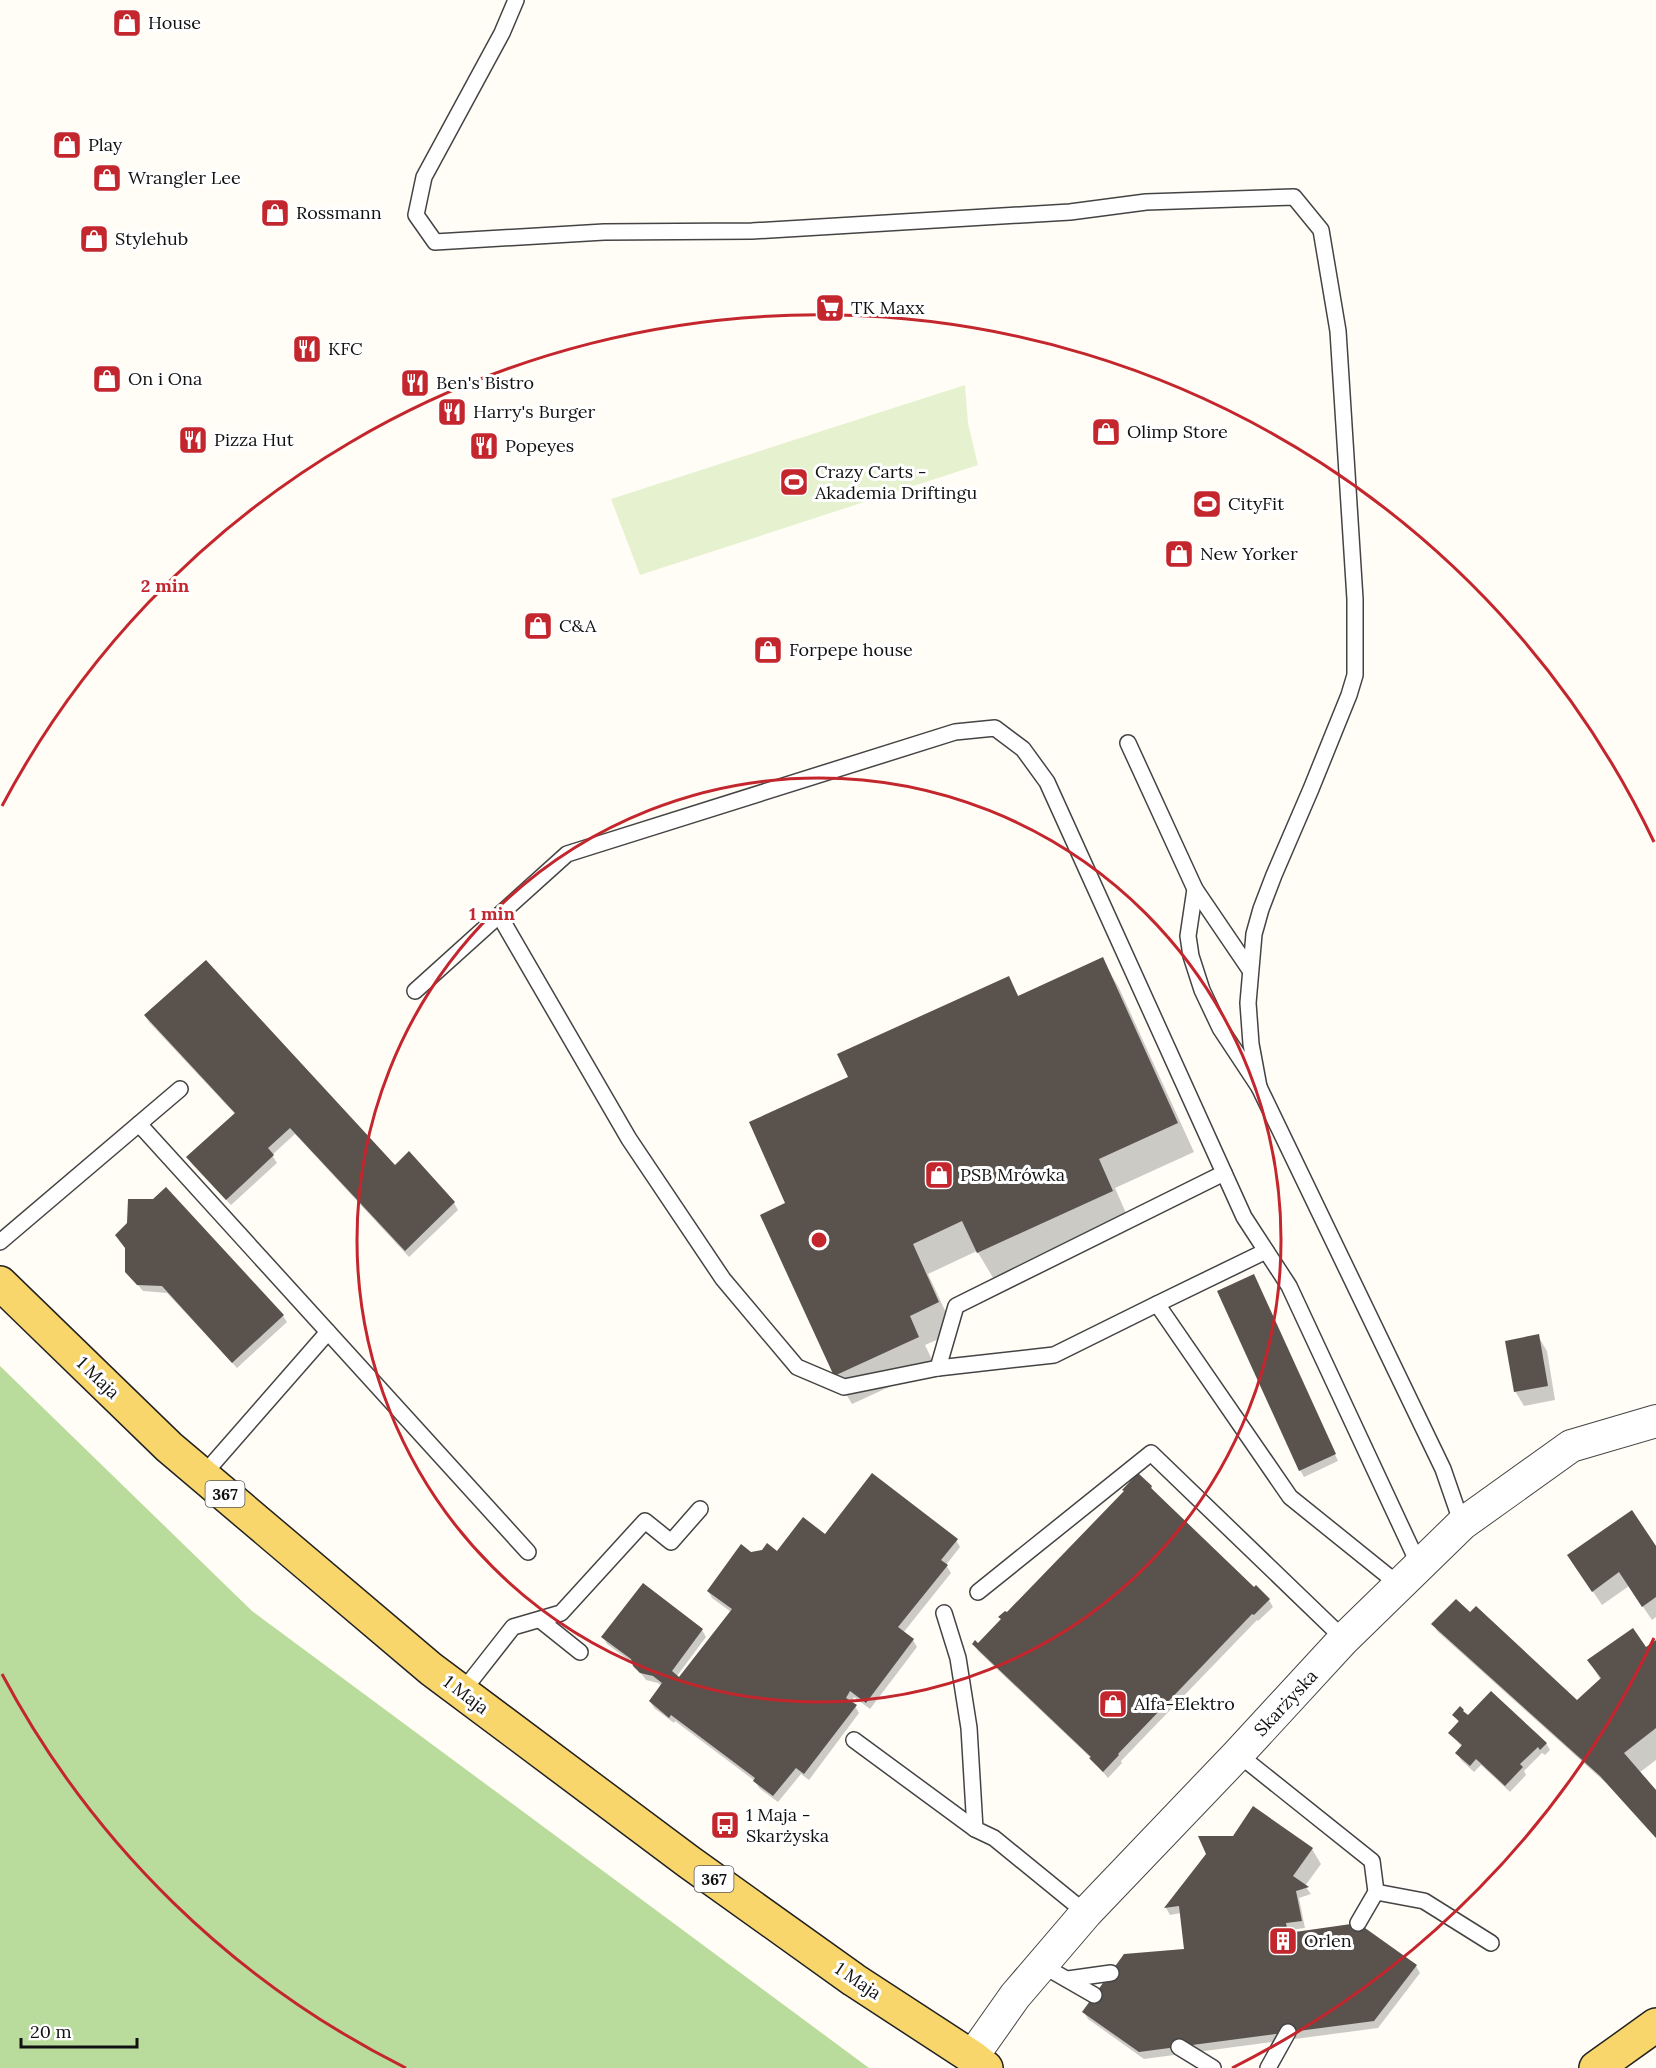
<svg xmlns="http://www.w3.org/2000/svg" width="1656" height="2068" font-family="Lora,serif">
<rect width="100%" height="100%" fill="#fffdf5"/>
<!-- forest -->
<path fill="#b9dc9c" d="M0 1366 252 1611 869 2068H0Z"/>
<!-- pitch -->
<path fill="#e6f2cf" d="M965 385 968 423 978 465 640 575 611 499Z"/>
<!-- shadow -->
<g fill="#0003">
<path d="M1102 959 1119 988 1194 1152 1115 1188 1129 1220 995 1281 977 1251 928 1274 955 1332 925 1345 935 1366 852 1404 835 1375 787 1204 850 1078 1008 978 1019 997Z"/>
<path d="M145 1016 395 1167 409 1153 454 1203 458 1210 409 1257 295 1134 272 1155 277 1163 231 1205 192 1164 188 1157 235 1114 149 1022Z"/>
<path d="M126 1271 283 1316 287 1322 237 1368 167 1293 143 1291Z"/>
<path d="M1257 1283 1338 1461 1304 1477 1300 1470Z"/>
<path d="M1538 1336 1547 1351 1555 1400 1524 1406 1515 1391Z"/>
<path d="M1151 1487 1155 1493 1254 1589 1269 1600 1273 1607 1258 1621 1257 1620 1121 1761 1122 1763 1108 1778 1092 1759 978 1651 974 1644 978 1645 1001 1620 1000 1617 1007 1614Z"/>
<path d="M825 1536 956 1540 960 1547 946 1565 951 1573 903 1633 913 1640 917 1647 870 1709 854 1697 851 1703 855 1706 859 1713 809 1780 801 1774 778 1802 759 1788 755 1781 675 1721 674 1723 654 1708 650 1701 662 1686 658 1683 646 1680 634 1664 607 1644 603 1637 643 1585 702 1630 706 1637 677 1676 679 1679 731 1612 712 1598 708 1591 750 1553H778Z"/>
<path d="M1656 1548V1617L1652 1620 1629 1586 1602 1605 1569 1556Z"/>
<path d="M1433 1624 1583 1711 1601 1681 1589 1660 1646 1649 1656 1641V1760L1639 1773 1656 1793V1838L1606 1783 1437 1631Z"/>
<path d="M1454 1715H1465L1546 1743 1550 1750 1545 1755 1542 1753 1524 1771 1526 1775 1510 1792 1481 1765 1474 1772 1461 1760 1457 1753 1462 1747 1450 1733 1459 1723Z"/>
<path d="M1254 1808 1312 1849 1321 1864 1305 1886 1311 1894 1299 1898 1305 1928 1289 1930 1290 1934 1416 1966 1420 1973 1378 2028 1144 2059 1088 2019 1084 2012 1186 1950 1181 1913 1170 1915 1166 1908 1208 1855 1234 1837Z"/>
</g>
<!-- building -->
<g fill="#5a524d">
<path d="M1103 957 1178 1123 1099 1159 1113 1191 977 1253 962 1221 913 1244 939 1302 910 1316 919 1337 834 1376 760 1215 785 1203 749 1122 848 1077 837 1054 1009 976 1018 996Z"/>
<path d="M206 960 395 1165 409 1151 455 1202 405 1251 290 1128 268 1148 274 1155 226 1200 186 1157 235 1113 144 1015Z"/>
<path d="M166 1187 284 1315 232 1363 162 1286 137 1285 125 1272V1248L115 1235 127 1223 128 1199H153Z"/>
<path d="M1254 1274 1336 1454 1299 1471 1217 1291Z"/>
<path d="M1539 1334 1548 1386 1514 1392 1505 1341Z"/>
<path d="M872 1473 958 1539 941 1560 948 1565 898 1627 914 1639 866 1703 850 1691 846 1698 857 1705 804 1774 796 1768 773 1796 753 1781 755 1778 671 1715 669 1718 649 1701 662 1683 653 1676 640 1673 633 1666 631 1659 601 1637 643 1583 703 1629 672 1671 679 1677 732 1609 707 1591 741 1544 751 1552 762 1550 767 1543 777 1551 803 1517 825 1534Z"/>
<path d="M1138 1473 1152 1486 1151 1488 1254 1587 1256 1585 1270 1599 1254 1615 1252 1614 1118 1754 1119 1755 1103 1772 1089 1758 1091 1757 972 1644 975 1640 978 1643 1001 1619 998 1617 1005 1611 1007 1612 1124 1491 1122 1490Z"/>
<path d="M1632 1510 1656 1546V1597L1642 1607 1619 1572 1592 1592 1567 1555Z"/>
<path d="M1456 1599 1470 1612 1476 1606 1577 1700 1601 1678 1587 1660 1633 1628 1646 1647 1656 1640V1728L1624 1753 1656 1790V1838L1600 1776 1431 1624Z"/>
<path d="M1491 1691 1547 1743 1540 1750 1538 1747 1520 1764 1523 1767 1505 1786 1476 1759 1470 1766 1455 1753 1462 1745 1448 1733 1459 1721 1452 1715 1460 1706 1464 1710 1463 1711 1468 1715Z"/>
<path d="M1253 1806 1313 1848 1293 1876 1309 1887 1296 1891 1302 1921 1286 1923 1288 1933 1358 1923 1417 1965 1374 2021 1139 2052 1082 2012 1124 1954 1184 1949 1179 1906 1164 1908 1206 1854 1198 1836H1233Z"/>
</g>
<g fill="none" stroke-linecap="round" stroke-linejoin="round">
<!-- service casing -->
<g stroke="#444" stroke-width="18">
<g id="service">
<path d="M516 0 502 33 424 177 416 215 435 242 604 232 752 231 1070 212 1146 202 1294 197 1321 230 1338 331 1355 599V675L1349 695 1311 789 1274 875 1261 909 1254 934 1248 1003 1251 1044 1259 1087"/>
<path d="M1128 743 1195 889 1250 970"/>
<path d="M1195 889 1188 936 1191 956 1202 990 1220 1028 1259 1087 1443 1469 1462 1524"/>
<path d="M499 915 629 1139 723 1279 797 1367 844 1387 938 1368 1054 1355 1157 1304 1290 1497 1398 1584"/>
<path d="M415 991 567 854 955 732 995 728 1023 749 1047 782 1244 1217 1289 1286 1419 1565"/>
<path d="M139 1124 528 1552"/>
<path d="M0 1242 180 1089"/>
<path d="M1157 1304 1266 1251"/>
<path d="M938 1368 956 1306 1224 1173"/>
<path d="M203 1475 328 1332"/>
<path d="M978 1592 1151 1453 1344 1639"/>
<path d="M944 1613 958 1658 969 1728 975 1829 994 1838 1086 1913"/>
<path d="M540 1620 580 1652"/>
<path d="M462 1692 513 1627 561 1613 645 1521 671 1542 700 1509"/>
<path d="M854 1740 975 1829"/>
<path d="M1238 1754 1372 1861 1376 1892 1358 1923"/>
<path d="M1376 1892 1424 1901 1491 1943"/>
<path d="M1040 1964 1094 1995"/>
<path d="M1068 1979 1111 1973"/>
<path d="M1179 2047 1213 2068"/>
<path d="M1268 2068 1288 2032"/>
</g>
</g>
<!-- minor casing -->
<g stroke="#444" stroke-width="34">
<path id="minor" d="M972 2057 1015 1996 1086 1913 1238 1754 1344 1639 1462 1524 1571 1446 1656 1421"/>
</g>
<!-- primary casing -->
<g stroke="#222" stroke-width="36">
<g id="primary">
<path d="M0 1283 169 1447 431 1669 689 1862 854 1980 972 2057 986 2068"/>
<path d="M1596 2068 1656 2025"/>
</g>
</g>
<!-- service -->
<use href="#service" stroke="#fff" stroke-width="15"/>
<!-- minor -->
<use href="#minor" stroke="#fff" stroke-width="32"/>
<!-- primary -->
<use href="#primary" stroke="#f9d66b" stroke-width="33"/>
</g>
<!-- distance rings -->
<g fill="none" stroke="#c4262e" stroke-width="3">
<circle cx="819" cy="1240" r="462"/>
<path d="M1654 1638A925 925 0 0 1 1232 2068M406 2068A925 925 0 0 1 2 1674M2 806A925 925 0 0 1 1654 842"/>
</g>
<!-- icons -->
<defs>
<g id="shop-square" transform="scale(1.5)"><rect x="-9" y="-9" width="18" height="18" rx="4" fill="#c4262e" stroke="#fff"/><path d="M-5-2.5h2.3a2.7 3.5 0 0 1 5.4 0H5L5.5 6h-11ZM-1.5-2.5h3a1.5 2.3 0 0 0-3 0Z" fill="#fff"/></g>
<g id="supermarket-square" transform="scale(1.5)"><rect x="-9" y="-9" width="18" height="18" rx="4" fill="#c4262e" stroke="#fff"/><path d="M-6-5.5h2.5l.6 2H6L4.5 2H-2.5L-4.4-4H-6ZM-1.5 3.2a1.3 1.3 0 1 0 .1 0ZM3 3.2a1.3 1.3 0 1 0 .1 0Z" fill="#fff"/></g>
<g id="restaurant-square" transform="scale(1.5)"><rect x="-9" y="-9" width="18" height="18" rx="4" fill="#c4262e" stroke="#fff"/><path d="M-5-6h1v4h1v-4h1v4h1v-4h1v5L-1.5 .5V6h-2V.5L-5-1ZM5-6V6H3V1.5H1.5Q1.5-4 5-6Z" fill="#fff"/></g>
<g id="stadium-square" transform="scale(1.5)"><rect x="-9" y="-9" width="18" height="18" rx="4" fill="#c4262e" stroke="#fff"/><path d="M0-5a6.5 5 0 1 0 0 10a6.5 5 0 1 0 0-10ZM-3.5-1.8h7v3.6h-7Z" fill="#fff"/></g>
<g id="bus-square" transform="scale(1.5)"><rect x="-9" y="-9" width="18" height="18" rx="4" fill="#c4262e" stroke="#fff"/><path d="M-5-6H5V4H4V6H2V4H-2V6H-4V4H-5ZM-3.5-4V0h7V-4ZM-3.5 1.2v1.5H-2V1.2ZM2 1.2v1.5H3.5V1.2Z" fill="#fff"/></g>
<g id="building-square" transform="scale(1.5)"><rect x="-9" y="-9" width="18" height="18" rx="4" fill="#c4262e" stroke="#fff"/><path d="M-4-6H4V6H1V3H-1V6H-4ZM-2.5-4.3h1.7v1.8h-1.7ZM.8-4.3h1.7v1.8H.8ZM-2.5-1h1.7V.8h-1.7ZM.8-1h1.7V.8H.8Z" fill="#fff"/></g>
</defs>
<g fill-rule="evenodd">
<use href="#shop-square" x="127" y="23"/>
<use href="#shop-square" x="67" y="145"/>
<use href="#shop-square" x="107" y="178"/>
<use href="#shop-square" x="275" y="213"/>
<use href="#shop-square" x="94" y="239"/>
<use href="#supermarket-square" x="830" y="308"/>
<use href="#restaurant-square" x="307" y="349"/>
<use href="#shop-square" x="107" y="379"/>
<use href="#restaurant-square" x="415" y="383"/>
<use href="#restaurant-square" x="452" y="412"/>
<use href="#shop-square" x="1106" y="432"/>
<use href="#restaurant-square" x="193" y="440"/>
<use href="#restaurant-square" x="484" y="446"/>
<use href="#stadium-square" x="794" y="482"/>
<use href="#stadium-square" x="1207" y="504"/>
<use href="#shop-square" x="1179" y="554"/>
<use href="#shop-square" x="538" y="626"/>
<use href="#shop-square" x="768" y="650"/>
<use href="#shop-square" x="939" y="1175"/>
<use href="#shop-square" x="1113" y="1704"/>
<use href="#bus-square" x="725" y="1825"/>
<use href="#building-square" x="1283" y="1941"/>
</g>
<g text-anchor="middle" stroke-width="6" stroke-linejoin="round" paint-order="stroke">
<!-- shield labels -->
<g fill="#fff" stroke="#585858" stroke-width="1.5">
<rect x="205.5" y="1481" width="39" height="26" rx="4.5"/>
<rect x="694.5" y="1866" width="39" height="26" rx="4.5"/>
</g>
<g font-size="16" font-weight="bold" fill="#111">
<text x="225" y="1500">367</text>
<text x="714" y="1885">367</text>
</g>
<!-- poi labels -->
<g font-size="18" fill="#111" stroke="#fff" text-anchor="start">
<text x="148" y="29">House</text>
<text x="88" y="151">Play</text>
<text x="128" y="184">Wrangler Lee</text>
<text x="296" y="219">Rossmann</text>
<text x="115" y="245">Stylehub</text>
<text x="851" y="314">TK Maxx</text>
<text x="328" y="355">KFC</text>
<text x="128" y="385">On i Ona</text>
<text x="436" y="389">Ben's Bistro</text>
<text x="473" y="418">Harry's Burger</text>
<text x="1127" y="438">Olimp Store</text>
<text x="214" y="446">Pizza Hut</text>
<text x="505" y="452">Popeyes</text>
<text x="815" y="478">Crazy Carts -<tspan x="815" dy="21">Akademia Driftingu</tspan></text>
<text x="1228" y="510">CityFit</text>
<text x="1200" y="560">New Yorker</text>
<text x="559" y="632">C&amp;A</text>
<text x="789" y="656">Forpepe house</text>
<text x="960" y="1181">PSB Mrówka</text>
<text x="1134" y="1710">Alfa-Elektro</text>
<text x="746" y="1821">1 Maja -<tspan x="746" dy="21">Skarżyska</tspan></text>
<text x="1304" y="1947">Orlen</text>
</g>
<!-- street labels -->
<g font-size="18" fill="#111" stroke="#fff">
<text transform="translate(98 1378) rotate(44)" y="6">1 Maja</text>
<text transform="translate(466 1695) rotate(37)" y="6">1 Maja</text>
<text transform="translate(1286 1703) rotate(-47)" y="6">Skarżyska</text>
<text transform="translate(858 1981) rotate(34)" y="6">1 Maja</text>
</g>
</g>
<circle cx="819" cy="1240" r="9" fill="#c4262e" stroke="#fff" stroke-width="3"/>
<g font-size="18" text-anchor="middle" font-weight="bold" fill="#c4262e" stroke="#fff" stroke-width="6" stroke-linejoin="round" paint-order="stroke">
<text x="165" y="592">2 min</text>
<text x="492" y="920">1 min</text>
</g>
<!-- scale -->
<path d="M21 2038v9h116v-9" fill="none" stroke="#111111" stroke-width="3"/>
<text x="30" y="2038" font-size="18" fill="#111111" stroke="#ffffff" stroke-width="4.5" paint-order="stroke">20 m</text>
</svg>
